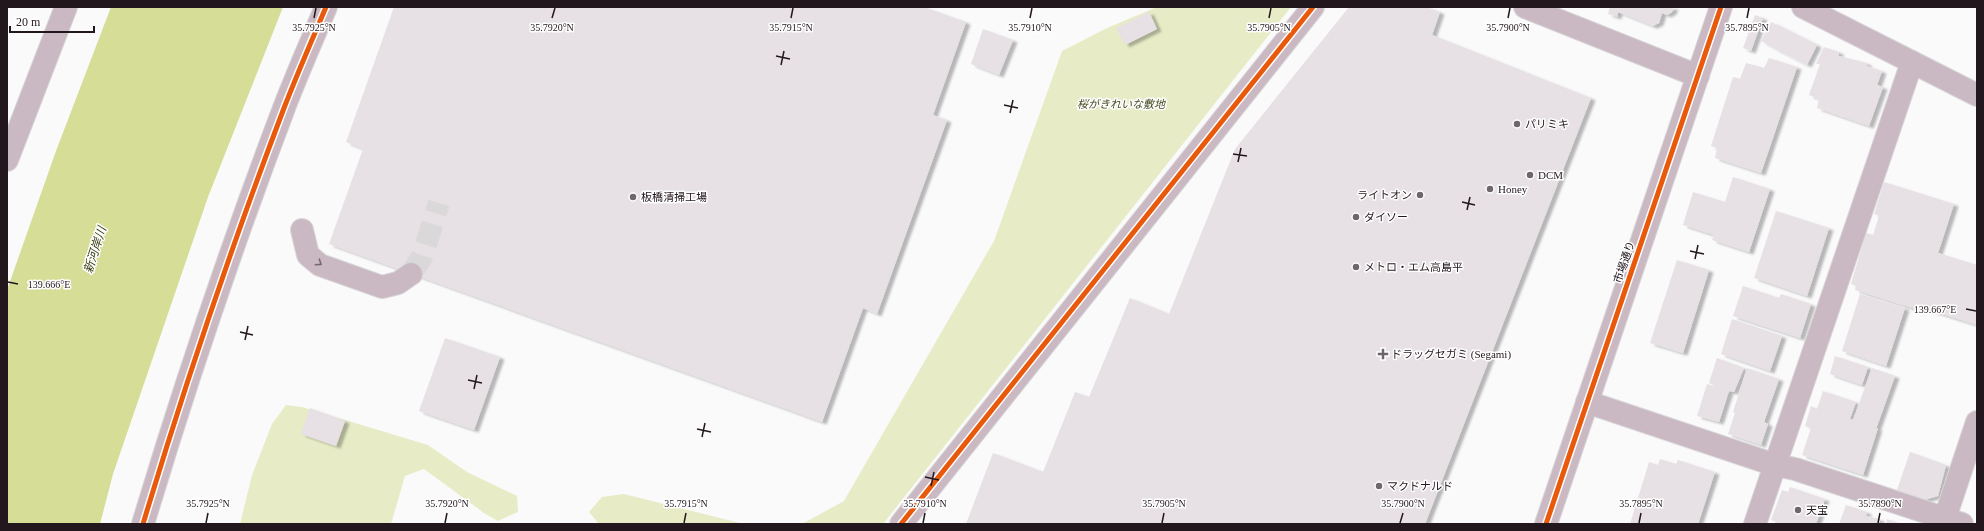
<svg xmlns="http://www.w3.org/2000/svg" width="1984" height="531" font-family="'Times New Roman','Noto Sans JP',serif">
<defs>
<filter id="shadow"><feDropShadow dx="4.5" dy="2.5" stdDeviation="1" flood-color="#0004"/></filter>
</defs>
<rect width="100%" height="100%" fill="#fafafa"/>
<!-- green -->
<g fill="#e7ecc7">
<path d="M1157 7H1291L883 524H802L844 501 994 241 1062 51 1107 28Z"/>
<path d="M286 405 302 407 428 445 467 472 517 496 518 512 498 521 484 513 424 469 405 476 391 524H240L252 475 272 424Z"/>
<path d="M624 494 744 524H599L589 512 602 497Z"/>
</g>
<!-- water -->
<path fill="#d5dd96" d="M111 7H283L208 197 113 474 100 524H7V290L56 151Z"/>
<!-- building -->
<g fill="#e7e0e4" filter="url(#shadow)">
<path d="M394 7H924L966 22 933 115 947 120 877 314 863 308 822 422 329 244 363 149 346 142Z"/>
<path d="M1349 7H1427L1440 12 1432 35 1591 98 1425 524H966L993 453 1043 472 1075 392 1089 397 1130 298 1169 314 1235 149Z"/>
<path d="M1610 7H1674L1672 12 1667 15 1662 13 1659 23 1653 26 1618 12 1617 17 1608 14Z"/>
<path d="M1149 12 1157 29 1125 45 1116 28Z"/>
<path d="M1755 15 1763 18 1751 51 1743 48Z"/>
<path d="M1771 22 1817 45 1807 65 1761 41Z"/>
<path d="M983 29 1013 40 999 75 971 64Z"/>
<path d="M1824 47 1839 52V56L1867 63V66L1882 71 1877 85 1883 87 1869 126 1817 108 1819 99 1809 95 1820 64H1816Z"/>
<path d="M1769 58 1797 67 1761 173 1715 158 1717 148 1711 146 1733 77 1740 79 1746 63 1764 68Z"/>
<path d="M1733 177 1770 189 1749 252 1712 240 1714 235 1683 225 1693 192 1725 202Z"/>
<path d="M1884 182 1954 204 1938 253 1977 265V325L1913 305 1912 308 1855 290 1856 286 1851 284 1866 233 1873 235 1879 216 1874 214Z"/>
<path d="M1776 211 1829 228 1807 296 1754 278Z"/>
<path d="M1677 260 1709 270 1683 353 1650 343Z"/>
<path d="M1743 286 1779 298 1781 294 1811 304 1800 338 1733 316Z"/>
<path d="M1860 294 1905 308 1886 366 1842 351Z"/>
<path d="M1732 319 1782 336 1770 371 1721 354Z"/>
<path d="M445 338 500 357 474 430 419 411Z"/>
<path d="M1835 356 1868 367 1862 385 1830 374Z"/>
<path d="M1717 358 1744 368 1734 392 1729 391 1719 422 1697 416 1707 384 1719 388 1709 383Z"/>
<path d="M1747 368 1779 379 1764 422 1768 424 1761 445 1728 434 1735 413 1733 412Z"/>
<path d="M1872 368 1895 376 1876 429 1878 428 1863 475 1802 455 1811 428 1805 426 1811 406 1817 409 1823 391 1856 402 1850 419 1853 420Z"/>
<path d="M310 408 345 421 336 446 301 434Z"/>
<path d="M1910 452 1946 465 1938 496 1924 500 1897 490Z"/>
<path d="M1660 459 1676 464 1678 460 1715 472 1698 524H1630L1649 462 1658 465Z"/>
<path d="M1790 487 1825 499 1816 524H1783L1771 520 1782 490 1788 492Z"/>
<path d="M1846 505 1867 512 1866 516 1880 519 1879 524H1839Z"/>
<path d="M1887 519 1901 524H1886Z"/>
</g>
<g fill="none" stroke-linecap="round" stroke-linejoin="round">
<!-- minor-tunnel -->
<path stroke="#dad8d9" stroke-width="22" stroke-dasharray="22 11" stroke-linecap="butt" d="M411 274 422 257 439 203"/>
<!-- minor casing -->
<g stroke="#d8d6d7" stroke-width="24">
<g id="minor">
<path d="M1525 7 1698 76"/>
<path d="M1803 7 1977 95"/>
<path d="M7 160 66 7"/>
<path d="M302 230 308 255 320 265 382 287 398 283 411 274"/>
<path d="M1587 402 1775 465 1795 469 1962 524"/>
<path d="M143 524C185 384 232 245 284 108 297 74 312 40 326 7"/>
<path d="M901 524 1313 7"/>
<path d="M1546 524 1721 7"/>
<path d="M1755 524 1912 62"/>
<path d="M1943 524 1977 422"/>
</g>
</g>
<!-- minor -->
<use href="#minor" stroke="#cab9c3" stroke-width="22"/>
<!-- cycleway casing -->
<g stroke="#fff" stroke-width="8">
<g id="cycleway">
<path d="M143 524C185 384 232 245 284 108 297 74 312 40 326 7"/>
<path d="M901 524 1313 7"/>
<path d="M1546 524 1721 7"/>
</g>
</g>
<!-- cycleway -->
<use href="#cycleway" stroke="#e8590c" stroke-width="5"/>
</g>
<!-- one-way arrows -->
<defs><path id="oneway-chevron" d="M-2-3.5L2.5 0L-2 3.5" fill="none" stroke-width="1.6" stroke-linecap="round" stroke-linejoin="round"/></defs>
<use stroke="#766870" href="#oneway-chevron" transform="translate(319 263) rotate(34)"/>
<!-- ticks -->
<path fill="none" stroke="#23171e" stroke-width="1.5" d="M314 18 316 8M552 18 555 8M791 18 793 8M1030 18 1032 8M1269 18 1271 8M1508 18 1510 8M1747 18 1749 8M776 56 790 59M781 65 784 51M1004 105 1018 108M1010 113 1013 100M1233 154 1247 156M1238 162 1241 148M1462 202 1475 205M1467 210 1470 197M1690 251 1704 254M1695 259 1698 245M8 282 18 284M1966 309 1976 311M240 332 253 335M245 340 248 326M468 380 482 383M474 389 477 375M697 429 711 432M702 437 705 423M925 477 939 480M931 486 934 472M206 523 208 513M445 523 447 513M684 523 686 513M923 523 925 513M1162 523 1164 513M1400 523 1403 513M1639 523 1641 513M1878 523 1880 513"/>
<!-- markers -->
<g fill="#6e666b" stroke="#fff" stroke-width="1.5">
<circle cx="1517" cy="124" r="4"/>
<circle cx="1530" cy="175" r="4"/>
<circle cx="1490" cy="189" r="4"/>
<circle cx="1420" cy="195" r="4"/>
<circle cx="633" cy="197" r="4"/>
<circle cx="1356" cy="217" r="4"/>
<circle cx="1356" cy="267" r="4"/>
<path d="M1381 348h4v4h4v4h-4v4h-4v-4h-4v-4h4z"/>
<circle cx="1379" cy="486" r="4"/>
<circle cx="1798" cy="510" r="4"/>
</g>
<g text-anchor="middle" stroke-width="3" stroke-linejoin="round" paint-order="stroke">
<!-- park labels -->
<g font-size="11" font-style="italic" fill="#484d23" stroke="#fff">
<text x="1121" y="108">桜がきれいな敷地</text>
</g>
<!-- poi labels -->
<g font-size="11" fill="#23171e" stroke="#fff" text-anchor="start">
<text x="1525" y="128">パリミキ</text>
<text x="1538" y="179">DCM</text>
<text x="1498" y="193">Honey</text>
<text x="1412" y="199" text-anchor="end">ライトオン</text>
<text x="641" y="201">板橋清掃工場</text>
<text x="1364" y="221">ダイソー</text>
<text x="1364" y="271">メトロ・エム高島平</text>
<text x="1391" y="358">ドラッグセガミ (Segami)</text>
<text x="1387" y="490">マクドナルド</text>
<text x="1806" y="514">天宝</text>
</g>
<!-- street labels -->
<g font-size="11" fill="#23171e" stroke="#fff">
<text transform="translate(1624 262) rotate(-71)" y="4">市場通り</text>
</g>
<!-- water labels -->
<g font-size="12" font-style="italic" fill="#353a0f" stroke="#fff">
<text transform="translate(95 250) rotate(-72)" y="4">新河岸川</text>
</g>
</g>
<g font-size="10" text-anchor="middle" fill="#23171e" stroke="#fff" stroke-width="3" stroke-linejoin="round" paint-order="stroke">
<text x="314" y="31">35.7925°N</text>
<text x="552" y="31">35.7920°N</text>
<text x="791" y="31">35.7915°N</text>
<text x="1030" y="31">35.7910°N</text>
<text x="1269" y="31">35.7905°N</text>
<text x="1508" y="31">35.7900°N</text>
<text x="1747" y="31">35.7895°N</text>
<text x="49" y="288">139.666°E</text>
<text x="1935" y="313">139.667°E</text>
<text x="208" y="507">35.7925°N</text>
<text x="447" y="507">35.7920°N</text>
<text x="686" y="507">35.7915°N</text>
<text x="925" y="507">35.7910°N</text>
<text x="1164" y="507">35.7905°N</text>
<text x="1403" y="507">35.7900°N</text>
<text x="1641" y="507">35.7895°N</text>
<text x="1880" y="507">35.7890°N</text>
</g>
<!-- border -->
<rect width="1984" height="531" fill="none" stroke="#23171e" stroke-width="16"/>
<!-- scale -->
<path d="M10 26v6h84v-6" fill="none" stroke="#23171e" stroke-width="2"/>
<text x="16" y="26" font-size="12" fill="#23171e" stroke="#ffffff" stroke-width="3" paint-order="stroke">20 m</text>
</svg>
